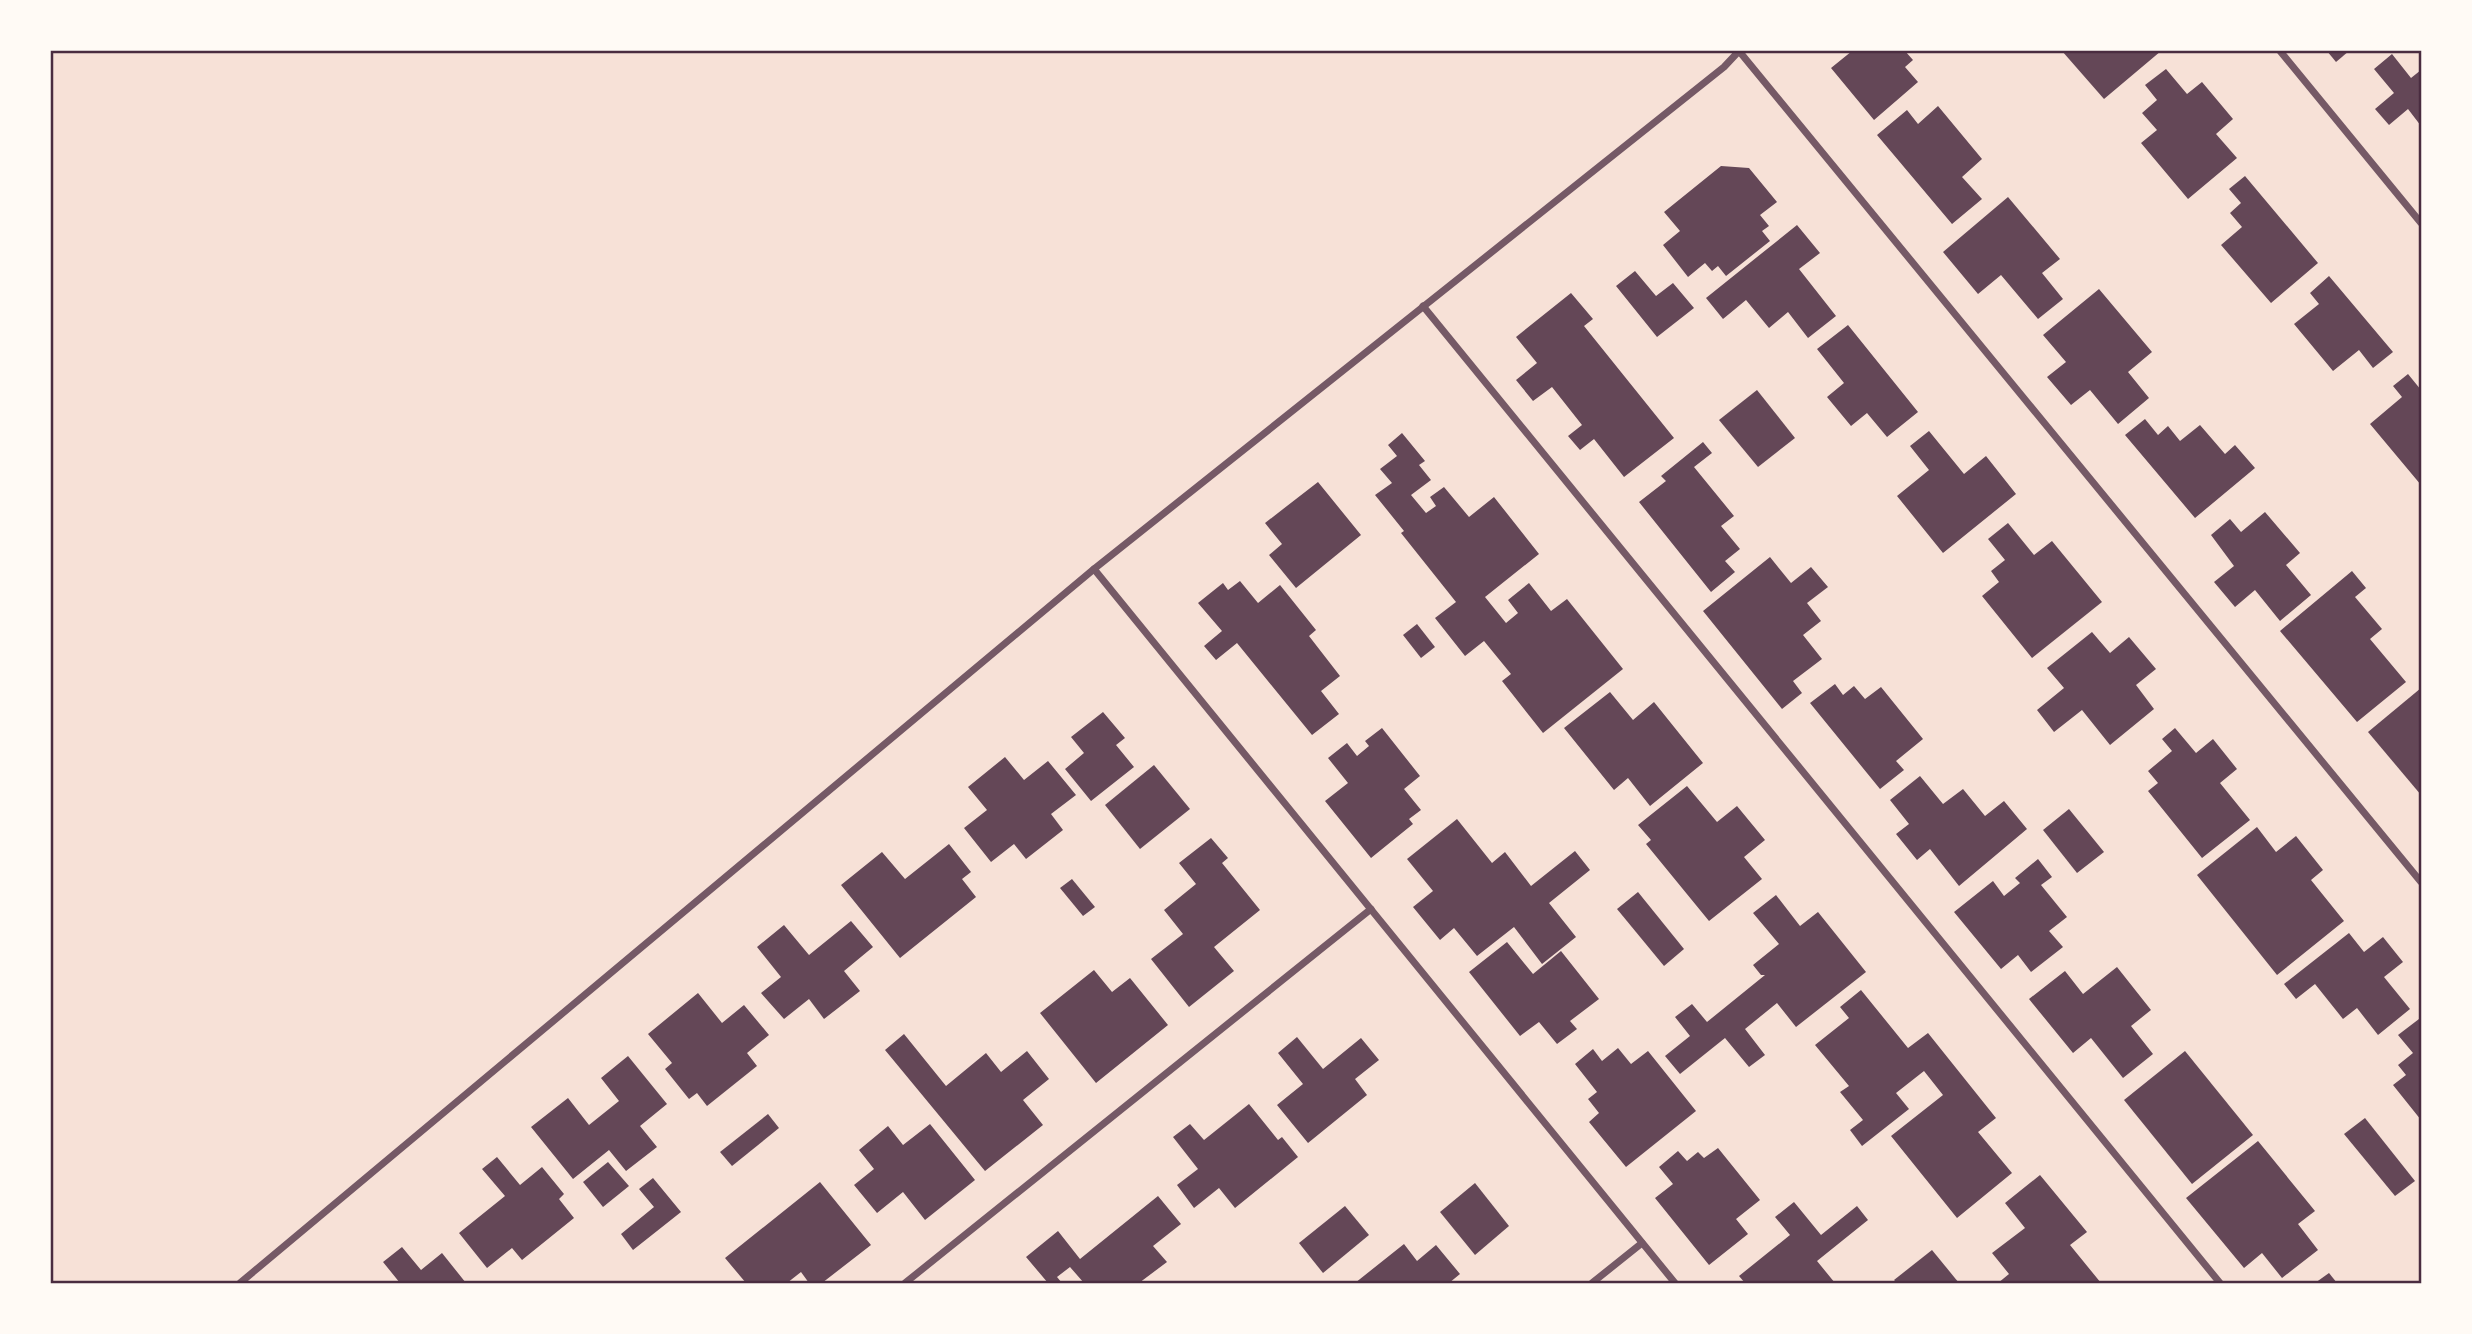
<svg xmlns="http://www.w3.org/2000/svg" width="2472" height="1334" font-family="'Sofia Sans Condensed',sans-serif">
<rect width="100%" height="100%" fill="#f7e1d7"/>
<!-- building -->
<g fill="#644757">
<path d="M1852 51H1905L1913 60 1905 67 1918 82 1874 120 1831 68Z"/>
<path d="M2062 51H2161L2104 99Z"/>
<path d="M2327 51H2349L2336 62Z"/>
<path d="M2392 54 2411 78 2421 70V126L2408 109 2389 125 2375 109 2394 93 2374 69Z"/>
<path d="M2166 69 2187 94 2202 82 2233 119 2216 134 2237 158 2188 199 2141 143 2157 130 2142 113 2157 100 2145 85Z"/>
<path d="M1938 106 1982 159 1962 177 1982 199 1952 224 1877 135 1907 110 1918 124Z"/>
<path d="M1721 166 1749 168 1777 202 1760 215 1769 226 1762 231 1770 241 1726 276 1718 266 1712 271 1705 263 1688 277 1663 245 1680 231 1664 212Z"/>
<path d="M2245 176 2318 263 2271 303 2221 245 2242 227 2230 213 2241 203 2229 189Z"/>
<path d="M2008 197 2060 259 2042 273 2063 299 2038 319 2001 275 1978 294 1943 252Z"/>
<path d="M1797 225 1820 253 1799 269 1836 316 1808 338 1788 312 1769 328 1746 300 1723 319 1706 298Z"/>
<path d="M1635 271 1656 296 1673 283 1694 308 1657 337 1616 286Z"/>
<path d="M2329 276 2393 352 2373 368 2359 350 2333 371 2294 324 2319 304 2310 293Z"/>
<path d="M2099 289 2152 352 2128 372 2149 398 2118 424 2090 390 2071 405 2047 377 2066 362 2043 335Z"/>
<path d="M1571 293 1593 319 1584 326 1674 438 1624 477 1594 439 1580 450 1568 436 1582 425 1552 387 1533 401 1516 380 1537 363 1516 337Z"/>
<path d="M1848 325 1918 412 1887 437 1867 413 1851 426 1827 397 1844 383 1817 349Z"/>
<path d="M2408 374 2421 390V485L2370 424 2402 397 2393 386Z"/>
<path d="M1757 390 1795 438 1758 467 1719 420Z"/>
<path d="M2145 419 2158 435 2168 426 2180 441 2200 425 2225 454 2235 445 2255 468 2195 518 2125 435Z"/>
<path d="M1929 431 1964 474 1986 456 2016 494 1943 553 1897 496 1929 470 1910 446Z"/>
<path d="M1402 433 1425 461 1419 465 1431 480 1411 495 1426 513 1436 506 1430 497 1444 487 1469 517 1494 497 1539 554 1485 597 1506 623 1518 613 1508 600 1529 583 1551 611 1567 599 1623 669 1543 733 1502 681 1511 674 1484 641 1465 656 1435 618 1456 602 1401 533 1404 531 1375 495 1392 483 1380 469 1397 456 1388 445Z"/>
<path d="M1703 442 1712 453 1694 467 1734 516 1721 526 1740 549 1725 561 1735 572 1711 592 1639 502 1666 481 1661 476Z"/>
<path d="M1318 482 1361 535 1296 588 1269 555 1282 544 1265 523Z"/>
<path d="M2265 512 2300 553 2286 565 2311 595 2280 621 2255 590 2235 607 2214 582 2234 566 2211 535 2230 519 2241 532Z"/>
<path d="M2008 523 2034 555 2052 541 2102 602 2032 658 1982 596 1999 582 1991 571 2005 560 1988 539Z"/>
<path d="M1770 557 1791 583 1811 567 1828 587 1807 603 1821 621 1803 635 1822 659 1793 681 1802 693 1782 709 1703 611Z"/>
<path d="M2352 571 2366 588 2355 597 2382 629 2370 639 2406 682 2357 722 2280 631Z"/>
<path d="M1240 581 1258 603 1280 585 1316 630 1309 636 1340 676 1321 691 1339 714 1312 735 1237 643 1216 660 1204 646 1222 631 1198 603 1223 583 1228 590Z"/>
<path d="M1417 624 1435 647 1421 658 1403 635Z"/>
<path d="M2092 632 2110 653 2129 637 2156 669 2136 685 2154 709 2110 745 2082 710 2054 732 2037 710 2064 688 2047 668Z"/>
<path d="M1835 684 1843 695 1854 686 1865 699 1881 687 1923 739 1896 761 1904 770 1880 789 1810 703Z"/>
<path d="M2421 688V795L2368 732Z"/>
<path d="M1610 692 1633 720 1654 702 1703 763 1650 806 1628 778 1614 790 1564 728Z"/>
<path d="M1103 712 1125 738 1116 745 1134 767 1091 801 1065 769 1084 753 1071 737Z"/>
<path d="M1382 728 1420 776 1404 789 1421 810 1409 819 1413 824 1371 858 1325 801 1348 783 1328 758 1347 743 1357 756 1369 746 1365 741Z"/>
<path d="M2175 728 2196 753 2213 739 2237 769 2220 783 2250 820 2202 858 2148 791 2158 783 2148 771 2172 751 2162 739Z"/>
<path d="M1005 757 1024 780 1048 761 1076 795 1051 814 1063 830 1026 859 1014 844 991 862 964 828 987 810 968 787Z"/>
<path d="M1154 765 1190 809 1140 849 1105 805Z"/>
<path d="M1920 776 1943 804 1963 789 1985 816 2004 801 2027 829 1959 886 1930 849 1917 860 1896 834 1909 824 1890 800Z"/>
<path d="M1687 786 1717 822 1737 806 1765 840 1744 857 1762 879 1709 921 1646 844 1651 840 1638 825Z"/>
<path d="M2069 809 2104 852 2077 873 2043 830Z"/>
<path d="M1457 819 1492 863 1505 852 1531 886 1575 851 1590 870 1549 903 1576 937 1542 964 1514 927 1477 956 1454 928 1440 940 1413 907 1433 891 1407 859Z"/>
<path d="M2257 827 2276 852 2296 836 2323 870 2311 880 2344 921 2277 975 2197 875Z"/>
<path d="M1211 838 1228 858 1222 863 1260 910 1214 947 1234 971 1189 1007 1151 959 1183 934 1164 910 1196 884 1179 863Z"/>
<path d="M949 844 971 872 962 879 976 897 900 958 841 885 882 852 905 879Z"/>
<path d="M2038 859 2052 877 2041 885 2067 917 2049 931 2063 947 2031 972 2018 955 2001 969 1954 912 1993 881 2004 896 2020 883 2015 878Z"/>
<path d="M1072 879 1095 907 1083 916 1060 888Z"/>
<path d="M1638 892 1684 949 1664 966 1617 909Z"/>
<path d="M1776 895 1800 926 1818 912 1866 972 1796 1027 1777 1003 1745 1029 1765 1055 1749 1067 1725 1038 1680 1074 1665 1056 1690 1036 1675 1017 1692 1004 1707 1022 1765 975H1761L1753 965 1779 944 1753 913Z"/>
<path d="M851 921 873 947 844 971 860 991 824 1019 809 999 784 1019 761 993 781 977 757 947 784 925 809 955Z"/>
<path d="M2349 933 2364 952 2383 937 2403 962 2384 977 2410 1009 2378 1035 2357 1008 2343 1019 2315 984 2296 999 2284 984Z"/>
<path d="M1507 942 1533 974 1561 951 1599 999 1570 1021 1577 1029 1557 1044 1539 1022 1520 1036 1469 972Z"/>
<path d="M2117 967 2151 1010 2131 1026 2153 1054 2123 1078 2091 1038 2073 1053 2029 999 2065 971 2083 994Z"/>
<path d="M1094 970 1112 992 1130 978 1168 1025 1096 1083 1040 1013Z"/>
<path d="M1861 990 1908 1048 1928 1033 1996 1118 1978 1132 2012 1173 1957 1218 1891 1136 1943 1095 1924 1071 1896 1093 1909 1109 1862 1146 1850 1130 1863 1120 1840 1092 1849 1086 1815 1045 1849 1018 1840 1007Z"/>
<path d="M698 993 722 1023 744 1005 769 1035 747 1053 757 1066 707 1106 697 1093 689 1099 665 1069 672 1063 648 1034Z"/>
<path d="M2419 1019 2421 1023V1120L2393 1085 2406 1075 2398 1065 2413 1053 2398 1035Z"/>
<path d="M904 1034 946 1086 986 1053 1001 1072 1027 1051 1049 1079 1023 1100 1043 1125 985 1171 885 1050Z"/>
<path d="M1297 1037 1323 1069 1361 1038 1379 1060 1355 1079 1367 1095 1308 1143 1277 1105 1303 1084 1278 1053Z"/>
<path d="M1618 1048 1631 1064 1648 1051 1696 1111 1626 1167 1589 1122 1599 1113 1588 1099 1597 1092 1575 1064 1593 1049 1602 1061Z"/>
<path d="M2185 1051 2253 1135 2192 1184 2124 1100Z"/>
<path d="M628 1056 667 1104 640 1126 657 1147 626 1171 609 1150 573 1179 531 1127 568 1098 589 1125 619 1101 601 1078Z"/>
<path d="M1249 1104 1278 1140 1282 1137 1298 1157 1235 1208 1219 1188 1194 1208 1177 1185 1198 1169 1173 1137 1190 1124 1204 1140Z"/>
<path d="M768 1114 779 1128 732 1166 720 1152Z"/>
<path d="M2365 1118 2415 1181 2395 1196 2344 1134Z"/>
<path d="M930 1124 975 1180 925 1220 903 1192 877 1213 854 1185 874 1169 859 1150 888 1126 903 1145Z"/>
<path d="M2258 1141 2315 1211 2298 1224 2318 1250 2282 1278 2262 1253 2244 1268 2186 1198Z"/>
<path d="M1718 1148 1760 1200 1736 1219 1748 1234 1709 1265 1655 1198 1673 1184 1659 1167 1678 1151 1687 1161 1698 1152 1704 1158Z"/>
<path d="M497 1157 520 1185 542 1167 564 1194 559 1199 574 1218 522 1260 512 1248 487 1268 459 1233 505 1196 482 1169Z"/>
<path d="M608 1162 629 1186 603 1207 583 1182Z"/>
<path d="M2040 1175 2087 1232 2070 1245 2101 1283H1998L2009 1274 1992 1253 2025 1228 2005 1203Z"/>
<path d="M653 1178 681 1212 633 1250 621 1234 654 1207 639 1189Z"/>
<path d="M820 1182 871 1245 822 1283H809L801 1272 787 1283H746L725 1258Z"/>
<path d="M1475 1183 1509 1226 1475 1255 1440 1212Z"/>
<path d="M1158 1196 1181 1224 1153 1246 1167 1262 1139 1283H1084L1070 1267 1057 1277 1062 1283H1048L1026 1257 1058 1231 1080 1259Z"/>
<path d="M1794 1202 1821 1235 1857 1206 1868 1220 1817 1261 1835 1283H1745L1739 1276 1790 1235 1775 1217Z"/>
<path d="M1345 1206 1369 1235 1323 1273 1299 1243Z"/>
<path d="M1404 1244 1417 1261 1436 1245 1460 1274 1449 1283H1355Z"/>
<path d="M402 1247 421 1270 442 1253 466 1283H400L383 1262Z"/>
<path d="M1932 1250 1959 1283H1897L1894 1280Z"/>
<path d="M2329 1273 2337 1283H2315Z"/>
</g>
<g fill="none" stroke-linecap="round" stroke-linejoin="round">
<!-- minor -->
<g stroke="#755966" stroke-width="7">
<path d="M1739 51 2421 882"/>
<path d="M2280 51 2421 223"/>
<path d="M1423 306 2220 1283"/>
<path d="M1094 569 1675 1283"/>
<path d="M240 1283 1094 569 1724 67 1739 51"/>
<path d="M905 1283 1371 909"/>
<path d="M1592 1283 1642 1243"/>
</g>
</g>
<!-- border -->
<rect width="2472" height="1334" fill="none" stroke="#fffaf5" stroke-width="105"/>
<rect x="52" y="52" width="2368" height="1230" fill="none" stroke="#4a2c40" stroke-width="2.5"/>
</svg>
